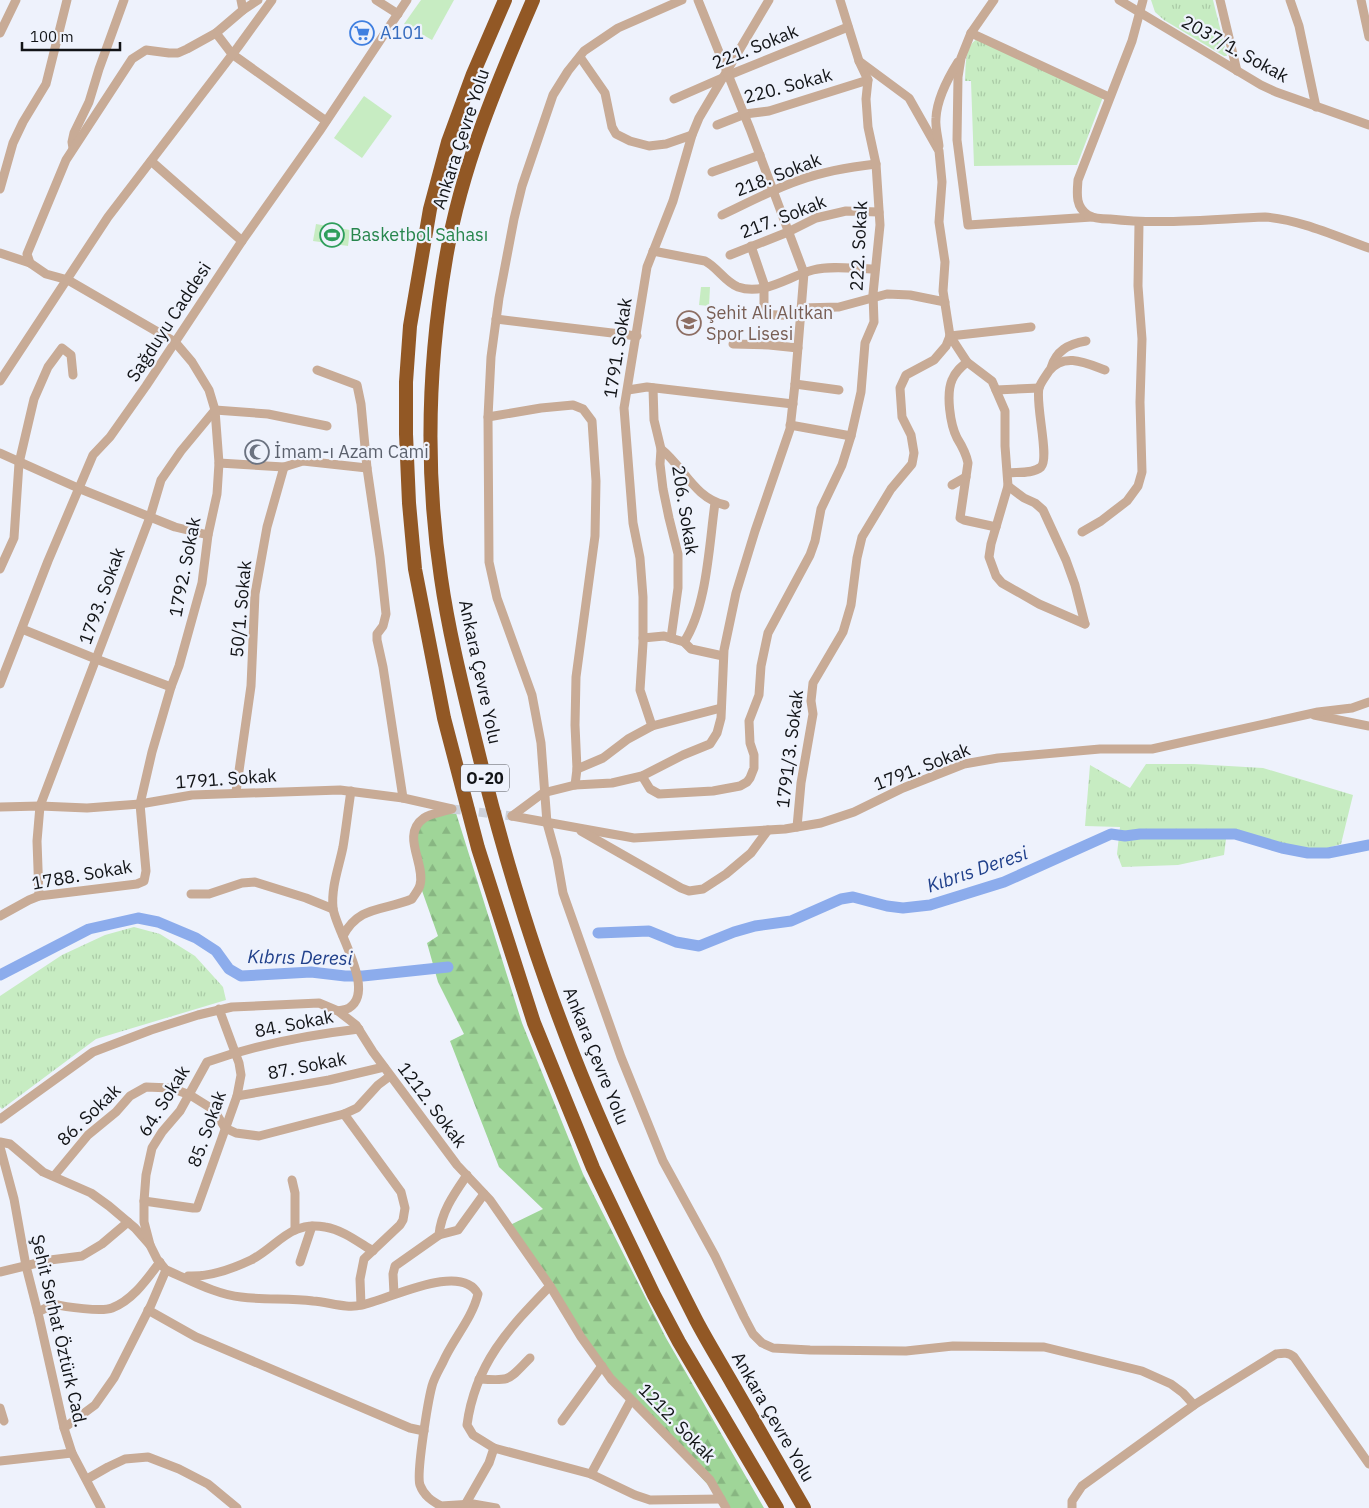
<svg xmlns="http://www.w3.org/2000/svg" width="1369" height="1508" font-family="'IBM Plex Sans',sans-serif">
<defs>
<pattern id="forest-firs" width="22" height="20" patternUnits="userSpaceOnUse" patternTransform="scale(1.25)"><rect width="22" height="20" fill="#9fd598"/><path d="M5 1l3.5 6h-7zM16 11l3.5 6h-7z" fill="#88b682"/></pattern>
<pattern id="park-tufts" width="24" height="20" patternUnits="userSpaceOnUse" patternTransform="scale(1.25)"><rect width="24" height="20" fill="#c7ecc2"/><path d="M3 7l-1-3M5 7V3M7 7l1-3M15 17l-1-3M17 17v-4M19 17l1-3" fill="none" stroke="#aacaa6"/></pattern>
</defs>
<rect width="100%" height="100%" fill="#eef2fc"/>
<!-- grass -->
<g fill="#c7ecc2">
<path d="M421 0H454L432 40 404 24Z"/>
<path d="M364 96 392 116 362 158 334 138Z"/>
<path d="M316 224 350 230 348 246 313 241Z"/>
<path d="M701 287H710L709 306 699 305Z"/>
</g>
<!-- forest -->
<path fill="url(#forest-firs)" d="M456 813 522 1023 583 1174 666 1338 764 1508H726L721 1499 611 1379 508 1226 543 1209 499 1167 450 1041 464 1034 438 982 427 943 438 936 420 885 415 832 426 816Z"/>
<!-- park -->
<g fill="url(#park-tufts)">
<path d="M1151 0H1213L1227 56H1224L1164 20 1155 12Z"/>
<path d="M977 39 1103 97 1077 165 974 166 971 81H965C966 67 964 47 977 39Z"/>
<path d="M1146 764H1194L1263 768 1353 795 1341 844 1318 851 1227 831 1224 855 1178 865 1122 867 1117 854 1120 827 1085 826 1090 765 1130 788Z"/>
<path d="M134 927 160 934 195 956 223 987 226 1000 96 1039 2 1109 0 1107V996L62 955 105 935Z"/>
</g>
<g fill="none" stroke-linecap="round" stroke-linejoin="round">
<!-- river -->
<g stroke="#8cacec" stroke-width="11">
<path d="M598 933 649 931 676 942 699 946 734 932 755 926 791 921 841 899 853 897 887 906 903 908 930 905 1004 882 1111 834 1125 836 1140 834H1235L1282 848 1308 853H1328L1369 845"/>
<path d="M0 975 89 929 138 918 158 922 196 938 216 951 229 969 241 976 311 972 345 976H363L448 967"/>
</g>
<!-- minor-tunnel -->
<path stroke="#cdd1da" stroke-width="9" stroke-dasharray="9 4.5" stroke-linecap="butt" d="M452 809 512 816"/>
<!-- minor -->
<g stroke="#c8ab96" stroke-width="9">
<path d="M241 0 243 10"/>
<path d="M376 0 398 14"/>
<path d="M682 0 618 28 584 51 568 71 553 95 522 186 514 219 499 298 491 357 488 417 489 562 497 598 532 695 541 743 547 823 557 859 563 893 621 1057 663 1161 715 1256 744 1317 753 1334 762 1343 773 1348 810 1350 906 1351 953 1346 1044 1347 1142 1371 1171 1384 1183 1393 1194 1405"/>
<path d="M994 0 971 33 961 58 958 77 957 140 968 225 1092 217"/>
<path d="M1119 0 1261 85 1276 92 1369 125"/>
<path d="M1143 0 1132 41 1078 180C1077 193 1075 207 1088 215 1094 219 1103 219 1110 219 1161 225 1214 219 1265 217 1301 220 1335 236 1369 248"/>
<path d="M1220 0 1237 71"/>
<path d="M1290 0 1299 26 1316 107"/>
<path d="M1361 0 1369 37"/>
<path d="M0 33 16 0"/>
<path d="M216 33 232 54 326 121"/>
<path d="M971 33 1109 97"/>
<path d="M580 57 605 93 612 127 616 134 630 141 649 146 666 144 692 135"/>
<path d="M859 61 909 98 939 151 942 182 939 222 945 262 943 291 950 336 967 362 992 381 1005 411V446L1008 486 991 544 989 557 996 576 1002 583 1039 604 1085 624"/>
<path d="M674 99 729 75 848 27"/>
<path d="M717 125 745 114 769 111 868 80"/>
<path d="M939 146C938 137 935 127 936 118 937 98 948 78 958 62"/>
<path d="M73 148 72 142 74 133 89 102 99 69 124 0"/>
<path d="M151 161 242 241"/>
<path d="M712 172 760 155"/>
<path d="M0 189 13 143 23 122 46 84 67 0"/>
<path d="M722 215C748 203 773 189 800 180 825 171 850 167 876 164"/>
<path d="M751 246 764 284V314"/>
<path d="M653 251 705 261C717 267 725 282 738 287 764 296 789 276 813 270 832 265 855 269 875 269"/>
<path d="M0 253 30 263"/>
<path d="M730 255 788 232 816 218 846 211 879 212"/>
<path d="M801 308 839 307 887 294 910 295 945 302"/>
<path d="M759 314 801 316"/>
<path d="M496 319 637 336"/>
<path d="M950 336 1031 327"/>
<path d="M733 344 769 345 798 348"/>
<path d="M967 362C961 367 955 372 952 380 946 394 950 424 957 438 962 446 966 453 968 463L960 518 964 520 996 527"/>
<path d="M1051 368C1056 351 1068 344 1086 341"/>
<path d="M317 370 357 385 361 404 367 468 380 557 386 614 383 626 377 634V640L383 667 403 798"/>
<path d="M0 381 108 217 238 47 272 0"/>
<path d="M795 384 839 390"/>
<path d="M653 388 654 420 661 449 660 464 663 489 669 518 678 554V588L671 638"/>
<path d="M628 390 647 387 793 404"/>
<path d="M996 390 1039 388"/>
<path d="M488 417 541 408 573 405 583 409 592 421 596 481 595 536 576 677 575 725 577 769 575 785"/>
<path d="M790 425 851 436"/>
<path d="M661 449C684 467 694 498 725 505"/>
<path d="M0 453 78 488 175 527 208 535"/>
<path d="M219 463 284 467 303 461 367 468"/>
<path d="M1008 473C1018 472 1033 474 1041 467 1050 458 1035 404 1039 388 1041 382 1046 376 1049 371 1064 352 1086 363 1105 370"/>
<path d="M952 485 966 477"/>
<path d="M1008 486 1024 498 1035 503 1043 510 1066 560 1075 585 1085 624"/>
<path d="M1082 532 1101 521 1127 501 1138 486 1142 472 1140 402 1142 339 1138 286 1139 223"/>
<path d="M0 569 14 538 19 463 34 399 48 367 62 348 71 355 73 375"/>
<path d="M22 629 96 659 171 687"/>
<path d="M643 638 664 636 684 642 691 649 723 656"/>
<path d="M684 642C707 607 709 545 715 503"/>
<path d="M0 684 48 561 93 455 110 437 146 386 242 241 319 132 407 0"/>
<path d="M1314 715 1369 726"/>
<path d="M652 726 640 690 643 643V597L640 558 633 523 624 408 647 267 673 201 692 135 699 118 769 0"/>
<path d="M577 769 603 758 628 739 652 726 721 708"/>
<path d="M642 776 650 789 659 794 713 791 740 786 747 782 750 778 754 768V755L750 743 749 721 759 695 761 666 768 633 810 555 815 541 821 509 842 465 851 436 861 392 865 343 874 322 873 294 880 225 876 164 868 127 866 99 868 80 859 61 840 0"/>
<path d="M236 792 251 686 255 594 267 527 284 467"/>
<path d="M0 807 40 806 87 808 140 804 192 795 340 790 403 798 452 809"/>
<path d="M512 816 543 793 575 785 612 783 642 776 683 755 710 744 717 733 721 718 724 650 736 593 755 531 790 429 795 384 804 273 750 129 698 0"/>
<path d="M512 816 634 838 785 829 821 823 854 812 903 788 964 764 998 758 1100 749H1152L1318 712 1352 708 1369 702"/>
<path d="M797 827 801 783 813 714 811 701 813 683 843 632 851 605 857 558 862 537 891 489 912 464 914 453 911 435 902 417 900 388 906 375 934 360 946 346 950 336"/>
<path d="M581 831 681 888 689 891 703 889 726 874 751 853 768 830"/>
<path d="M191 894H209L242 883 255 882 306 898 333 909"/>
<path d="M39 896 37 841 40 806 150 517 161 480 181 451 215 410 268 414 327 426"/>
<path d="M0 916 29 900 39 896 137 884 144 881 146 871 140 804 152 752 171 687 179 666 202 583 208 535 217 494 219 463 215 410 209 390 192 362 175 342 68 280 46 274 30 263 27 254 66 160 132 59 146 50 169 53H178L187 49 216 33 243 10 258 0"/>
<path d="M343 936C359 905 384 911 412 899 414 895 419 890 420 885 426 864 400 835 424 818 431 813 443 812 451 809"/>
<path d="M338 1011C341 1010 346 1010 349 1008 377 991 335 929 333 908 331 887 339 867 343 847 346 829 348 810 351 791"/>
<path d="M237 1096 329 1080 384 1067"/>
<path d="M344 1114 401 1192 405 1208 403 1220 400 1225 364 1259 360 1279 361 1305"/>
<path d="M0 1119 93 1052 151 1030 198 1015 232 1007 319 1003 338 1011 356 1025 373 1052 457 1165 490 1200 550 1286 581 1337 611 1379 710 1480 726 1508"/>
<path d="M0 1142 10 1144 43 1172 91 1193 109 1206 135 1228 150 1245 157 1259 166 1270"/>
<path d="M0 1147 14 1199 26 1266 39 1317 64 1428 72 1453 101 1508"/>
<path d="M54 1176 88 1135 116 1112 130 1096 146 1087 171 1088 190 1095 214 1110 225 1128 236 1133 259 1136 344 1114 357 1108 378 1085 390 1076"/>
<path d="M292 1180 295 1193V1230"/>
<path d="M144 1201 193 1208H197L237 1096 241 1075 239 1063 219 1009"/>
<path d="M439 1235 458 1230 484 1194"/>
<path d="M150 1245 144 1222V1201L146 1175 152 1148 162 1132 180 1111 207 1062C256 1045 307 1035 359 1029"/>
<path d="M300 1262 312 1226"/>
<path d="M0 1272 50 1260 82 1256 102 1244 128 1222"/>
<path d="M188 1276C209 1277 232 1269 251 1260 277 1247 290 1220 325 1227 343 1230 358 1242 373 1251"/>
<path d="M550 1286C509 1328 475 1364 467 1425L473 1435 494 1448 591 1474 635 1495 650 1500 721 1499"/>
<path d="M394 1294 393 1274 395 1266 439 1235C441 1212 454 1194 467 1175"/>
<path d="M148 1310 196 1337 410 1428 424 1431"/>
<path d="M38 1312 54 1304C65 1307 102 1312 112 1308 133 1300 147 1279 160 1262"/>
<path d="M479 1379C512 1381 507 1381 530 1358"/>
<path d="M0 1408 4 1421"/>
<path d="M562 1421 602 1366"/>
<path d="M64 1428 95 1405 114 1378 151 1305 166 1270C188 1279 217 1295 241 1297 265 1300 289 1298 313 1301 329 1302 346 1309 362 1305 388 1300 461 1261 478 1294 472 1319 453 1339 443 1362 439 1370 434 1378 432 1386 428 1401 416 1474 420 1485 424 1496 432 1501 441 1506L473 1504 496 1508"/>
<path d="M0 1461 72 1453"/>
<path d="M591 1474 631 1400"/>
<path d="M87 1479 108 1467 125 1459 148 1457 179 1469 208 1484 237 1508"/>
<path d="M465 1505 489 1463 494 1448"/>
<path d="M1072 1508V1501L1082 1486 1194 1405 1276 1354C1283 1353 1288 1352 1294 1357L1369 1464"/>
</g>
<!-- highway -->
<g stroke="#925825" stroke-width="14">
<path d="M505 0 473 74 448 142 430 209 410 326 406 382V434L409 503 415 569 444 718 478 848 534 1023 593 1168 654 1295 679 1342 777 1508"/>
<path d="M533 0C497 83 461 168 446 258 428 363 425 472 441 578 449 634 463 689 476 743 499 837 526 930 560 1020 598 1123 646 1222 696 1320 707 1341 720 1362 732 1383 756 1425 780 1466 804 1508"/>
</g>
</g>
<!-- icons -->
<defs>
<g id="supermarket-ring" transform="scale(1.25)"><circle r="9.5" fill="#eef2fc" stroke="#3f7fe0" stroke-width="1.5"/><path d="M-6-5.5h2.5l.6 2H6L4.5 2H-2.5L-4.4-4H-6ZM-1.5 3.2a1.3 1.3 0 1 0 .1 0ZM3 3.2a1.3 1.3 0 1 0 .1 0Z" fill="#3f7fe0"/></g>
<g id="stadium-ring" transform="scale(1.25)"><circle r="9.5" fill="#eef2fc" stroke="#2e9e5b" stroke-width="1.5"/><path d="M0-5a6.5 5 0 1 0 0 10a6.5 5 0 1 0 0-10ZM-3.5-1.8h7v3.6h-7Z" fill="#2e9e5b"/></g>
<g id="school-ring" transform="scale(1.25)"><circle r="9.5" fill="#eef2fc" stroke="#8d6e63" stroke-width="1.5"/><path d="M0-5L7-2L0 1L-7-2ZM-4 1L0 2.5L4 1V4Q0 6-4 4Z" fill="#8d6e63"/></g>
<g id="mosque-ring" transform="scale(1.25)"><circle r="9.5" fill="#eef2fc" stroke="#6b7280" stroke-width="1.5"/><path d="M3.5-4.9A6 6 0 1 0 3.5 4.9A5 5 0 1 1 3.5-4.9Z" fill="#6b7280"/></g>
</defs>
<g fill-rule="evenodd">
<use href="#supermarket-ring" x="362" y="33"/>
<use href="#stadium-ring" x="332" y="235"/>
<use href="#school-ring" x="689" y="323"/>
<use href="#mosque-ring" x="257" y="452"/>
</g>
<g text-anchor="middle" stroke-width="4.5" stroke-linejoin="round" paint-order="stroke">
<!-- shield labels -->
<rect fill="#eef2fc" stroke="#54575c" stroke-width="1" x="461" y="764.5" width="48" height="27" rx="4"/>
<g font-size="16" font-weight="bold" fill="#121417">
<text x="485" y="784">O-20</text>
</g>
<!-- shop labels -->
<g font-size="18" fill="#366cbe" stroke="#eef2fc" text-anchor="start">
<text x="380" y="39">A101</text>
</g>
<!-- street labels -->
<g font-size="18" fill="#121417" stroke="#eef2fc">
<text transform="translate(755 47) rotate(-22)" y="6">221. Sokak</text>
<text transform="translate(1235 49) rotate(29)" y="6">2037/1. Sokak</text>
<text transform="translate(788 86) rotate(-15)" y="6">220. Sokak</text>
<text transform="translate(461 139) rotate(-72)" y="6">Ankara Çevre Yolu</text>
<text transform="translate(778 175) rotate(-21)" y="6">218. Sokak</text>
<text transform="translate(783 217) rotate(-21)" y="6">217. Sokak</text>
<text transform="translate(859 246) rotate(-87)" y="6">222. Sokak</text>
<text transform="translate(169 322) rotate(-57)" y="6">Sağduyu Caddesi</text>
<text transform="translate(618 348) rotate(-81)" y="6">1791. Sokak</text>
<text transform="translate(685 510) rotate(81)" y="6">206. Sokak</text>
<text transform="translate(185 567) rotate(-79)" y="6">1792. Sokak</text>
<text transform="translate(102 596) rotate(-70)" y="6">1793. Sokak</text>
<text transform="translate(241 609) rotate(-85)" y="6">50/1. Sokak</text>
<text transform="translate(480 672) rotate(78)" y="6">Ankara Çevre Yolu</text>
<text transform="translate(790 749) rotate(-83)" y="6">1791/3. Sokak</text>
<text transform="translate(922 767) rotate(-21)" y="6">1791. Sokak</text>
<text transform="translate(226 779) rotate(-4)" y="6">1791. Sokak</text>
<text transform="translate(82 875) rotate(-10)" y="6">1788. Sokak</text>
<text transform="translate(294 1024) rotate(-11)" y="6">84. Sokak</text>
<text transform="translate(596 1056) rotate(68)" y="6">Ankara Çevre Yolu</text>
<text transform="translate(307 1066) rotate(-11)" y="6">87. Sokak</text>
<text transform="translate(164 1101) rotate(-58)" y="6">64. Sokak</text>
<text transform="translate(432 1105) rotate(53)" y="6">1212. Sokak</text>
<text transform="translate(89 1115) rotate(-44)" y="6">86. Sokak</text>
<text transform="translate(207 1129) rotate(-70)" y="6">85. Sokak</text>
<text transform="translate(59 1331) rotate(77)" y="6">Şehit Serhat Öztürk Cad.</text>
<text transform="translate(773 1417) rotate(60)" y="6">Ankara Çevre Yolu</text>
<text transform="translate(677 1423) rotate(46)" y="6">1212. Sokak</text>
</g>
<!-- leisure labels -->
<g font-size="18" fill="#27864d" stroke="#eef2fc" text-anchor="start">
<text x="350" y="241">Basketbol Sahası</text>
</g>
<!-- education labels -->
<g font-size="18" fill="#785e54" stroke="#eef2fc" text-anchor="start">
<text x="706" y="319">Şehit Ali Alıtkan<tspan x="706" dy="21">Spor Lisesi</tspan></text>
</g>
<!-- worship labels -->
<g font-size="18" fill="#5b616d" stroke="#eef2fc" text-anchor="start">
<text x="274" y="458">İmam-ı Azam Cami</text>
</g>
<!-- water labels -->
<g font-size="19" font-style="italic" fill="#20408b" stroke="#eef2fc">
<text transform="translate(977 869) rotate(-19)" y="7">Kıbrıs Deresi</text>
<text transform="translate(300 957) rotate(1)" y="7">Kıbrıs Deresi</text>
</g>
</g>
<!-- scale -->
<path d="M22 42v8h98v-8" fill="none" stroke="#121417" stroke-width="2.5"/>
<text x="30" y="42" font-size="15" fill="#121417" stroke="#eef2fc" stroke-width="4" paint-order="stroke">100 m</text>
</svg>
